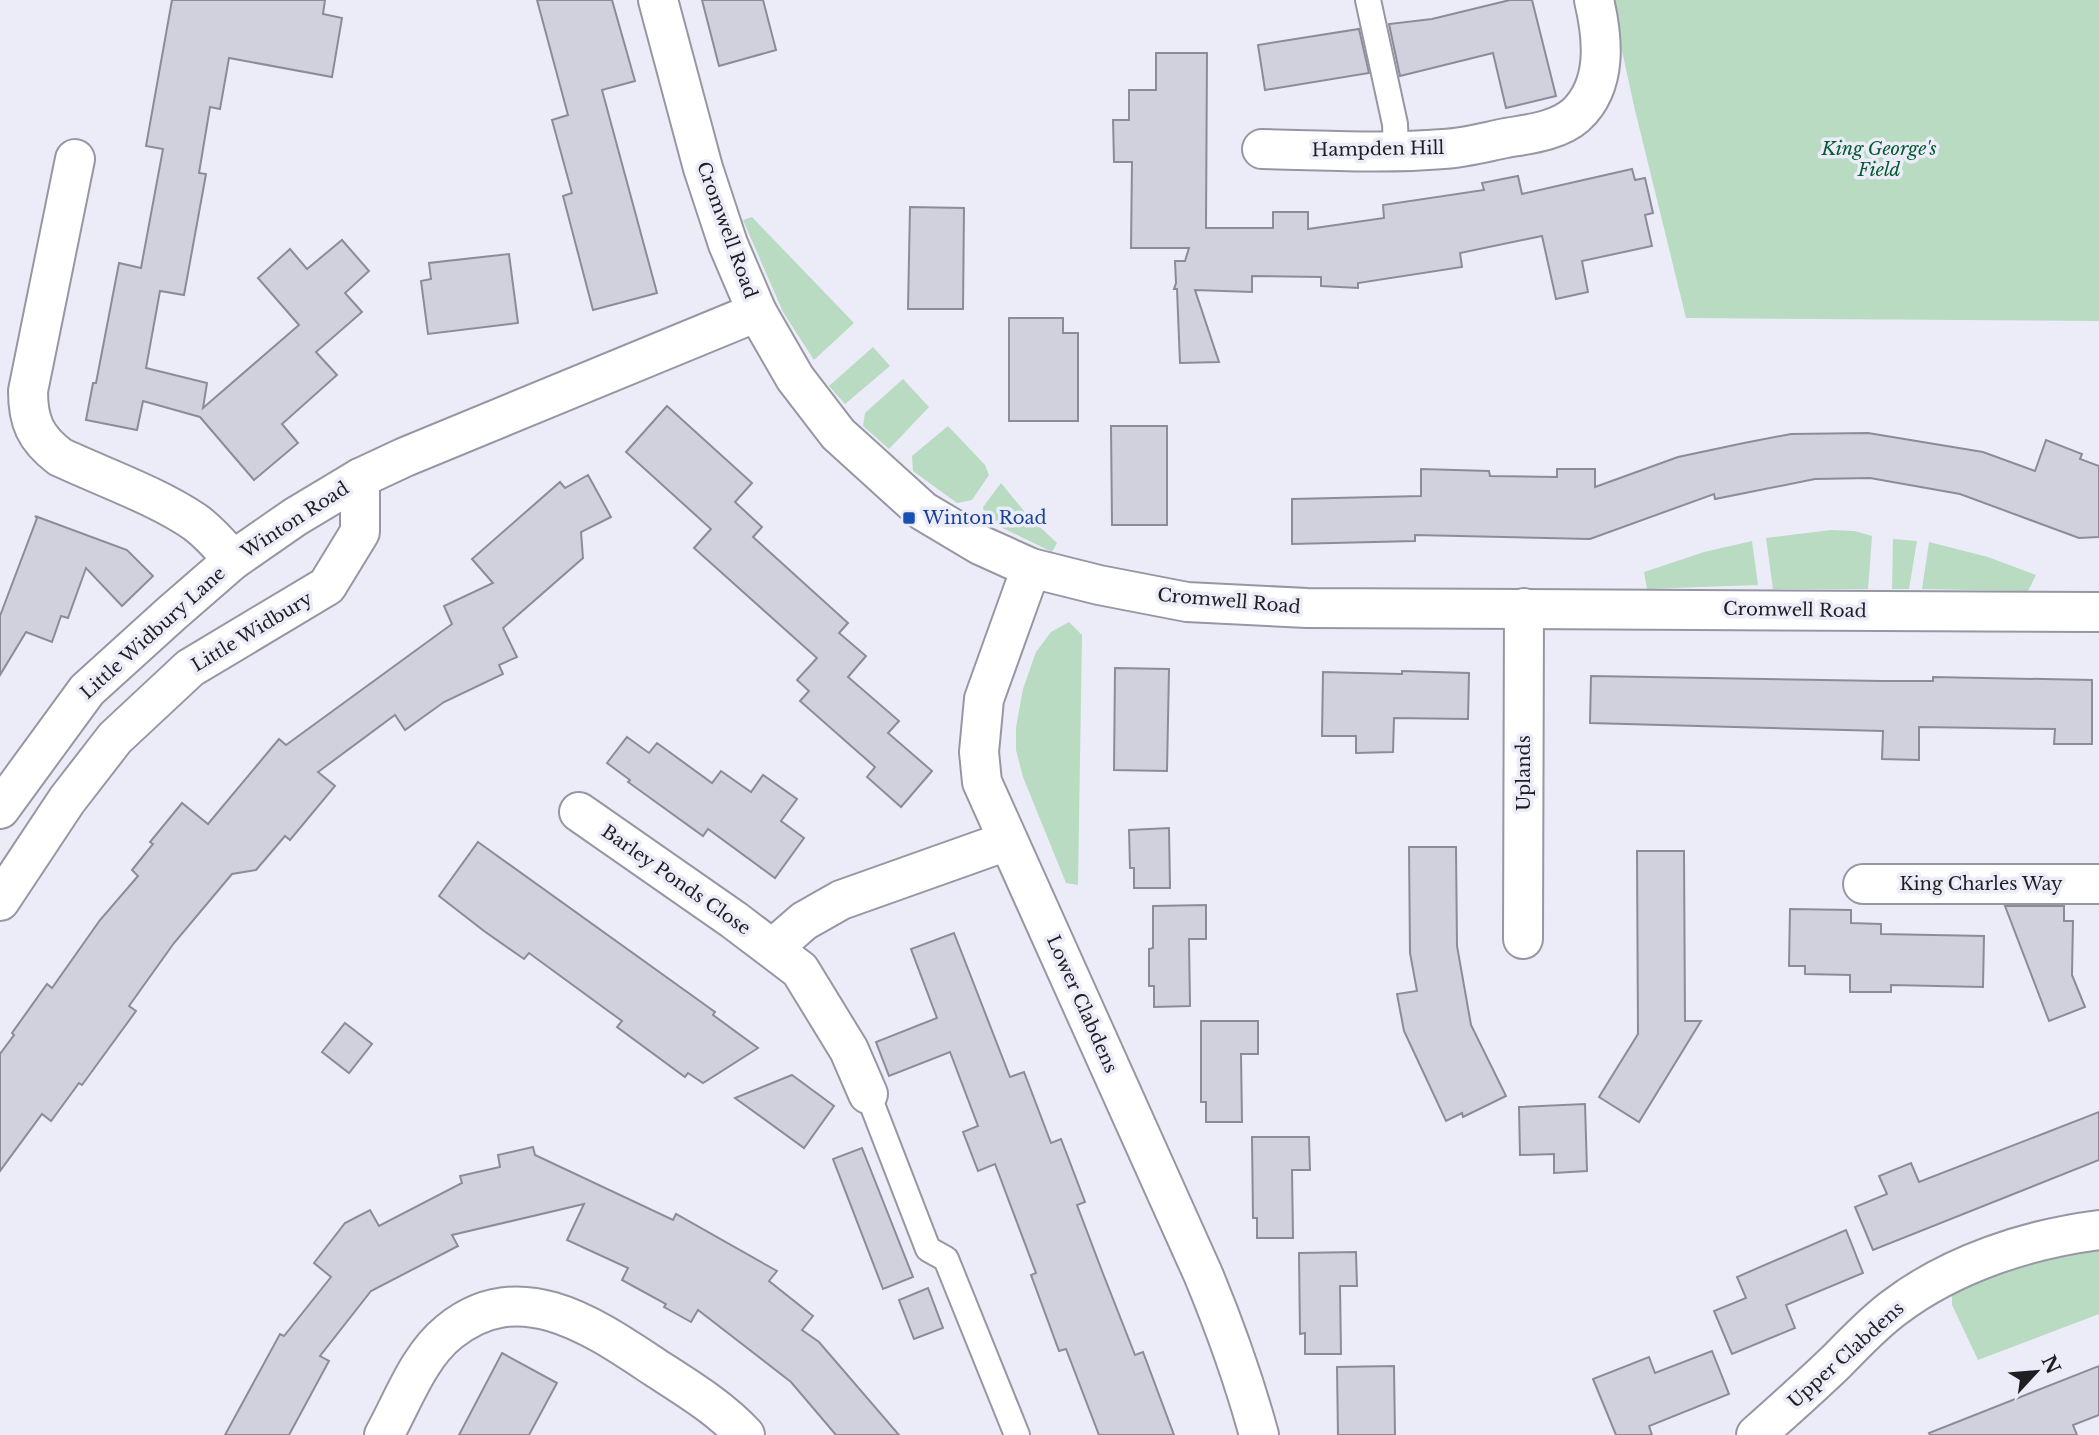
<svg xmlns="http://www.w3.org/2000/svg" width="2099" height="1435" font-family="'Libre Baskerville',serif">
<rect width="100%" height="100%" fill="#ececf9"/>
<!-- green -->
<g fill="#b8dbc2">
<path d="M1611 0H2099V321L1686 318 1634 106Z"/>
<path d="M752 217 854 323 814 360 783 312 743 220Z"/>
<path d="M873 347 890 366 845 404 829 386Z"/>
<path d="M903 379 929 407 889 449 863 426 865 413Z"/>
<path d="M948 426 985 465 989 475 972 500 957 503 913 471 912 456Z"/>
<path d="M1001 483 1028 516 1057 543 1052 552 986 520 983 507Z"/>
<path d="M1831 530 1855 531 1872 536 1868 589H1773L1766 538Z"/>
<path d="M1893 539 1917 541 1909 589H1892Z"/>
<path d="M1752 541 1758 585 1647 589 1644 572 1704 552Z"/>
<path d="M1929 542 1988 557 2036 575 2028 591 1922 589Z"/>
<path d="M1069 622 1082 635 1078 885 1066 883 1023 777 1016 750V727L1023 689 1036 652 1051 632Z"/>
<path d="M2099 1246V1314L1978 1360 1952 1305V1292L1991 1274 2056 1252Z"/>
</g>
<!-- building -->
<g fill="#d0d1dd" stroke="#8b8c97" stroke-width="2">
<path d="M172 0H325L323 14 342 18 332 77 229 58 220 109 210 107 199 173 206 174 184 295 160 291 146 368 207 383 203 408 299 325 258 278 290 249 307 269 342 240 369 271 345 293 362 312 316 352 337 375 282 424 298 443 254 480 200 417 143 401 137 430 86 420 93 383H96L119 263 141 268 163 149 146 146Z"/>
<path d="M537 0H612L635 81 602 90 657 293 593 310 563 196 572 193 552 120 568 115Z"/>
<path d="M702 0H763L776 50 719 66Z"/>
<path d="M1510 0H1532L1556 96 1506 108 1493 53 1400 76 1389 24 1432 19Z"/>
<path d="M1359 29 1369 73 1265 90 1258 45Z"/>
<path d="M1156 53H1207L1206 228H1273V212H1308V229L1384 218 1383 205 1484 190 1482 183 1518 176 1522 194 1632 169 1635 180 1645 178 1653 213 1645 215 1652 246 1582 261 1588 292 1556 299 1542 236 1460 253 1462 267 1358 283V288L1321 286V277L1252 276V292L1195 290 1219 362 1180 363 1177 289H1174L1176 283 1175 261H1185L1189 248H1131L1132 162H1114L1113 120H1129V90H1156Z"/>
<path d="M910 207 964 208 963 309H908Z"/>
<path d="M509 254 518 323 428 334 421 281 431 279 429 263Z"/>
<path d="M1009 318H1063V333H1078V421H1009Z"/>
<path d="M667 406 752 483 735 502 762 527 753 537 848 623 839 633 866 656 848 677 899 721 888 733 932 771 901 807 867 777 875 767 800 701 809 691 797 680 817 658 694 548 711 529 626 452Z"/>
<path d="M1111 426H1167V525H1112Z"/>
<path d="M1868 433 1983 452 2035 471 2046 440 2082 454 2080 459 2099 466V537L2079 538 1960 494 1870 478 1815 479 1715 499 1714 494 1590 539 1415 535V541L1292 544V499L1421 496V469L1489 471 1490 476 1557 477V469H1595V487L1678 457 1744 443 1791 434Z"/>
<path d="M588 475 611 517 581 532 583 558 503 628 517 657 499 665 503 674 444 702 405 730 395 715 318 772 335 786 290 840 285 836 256 870 232 874 174 943 129 1006 136 1011 82 1085 79 1083 51 1121 42 1114 0 1171V1054L14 1035 12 1033 47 984 52 988 100 920 138 876 132 870 153 844 150 842 182 803 208 824 279 739 286 745 452 624 444 606 493 583 472 559 560 482 565 488Z"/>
<path d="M35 516 127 550 153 576 122 606 86 568 68 618 61 616 52 642 26 632 0 675V616L37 518Z"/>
<path d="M1115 668 1169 669 1167 771 1114 770Z"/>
<path d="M1402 671 1469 673 1468 719 1394 718 1393 752 1356 753V736H1322L1323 672 1402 674Z"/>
<path d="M1591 676 1883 681H1933V677L2092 680V744H2054L2055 729 1919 727V760L1882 759 1883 731 1590 723Z"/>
<path d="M627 737 649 753 657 743 712 783 721 771 751 792 763 775 797 799 781 821 804 838 775 878 708 829 703 836 628 782 630 780 607 763Z"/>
<path d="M1169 828 1170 888H1134V868H1130L1129 830Z"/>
<path d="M478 842 715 1012 713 1015 758 1048 703 1083 688 1073 685 1077 617 1027 622 1021 529 953 524 959 484 931 439 896Z"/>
<path d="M1409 847H1456L1457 946 1471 1025 1506 1096 1463 1117 1462 1113 1446 1121 1404 1031 1397 994 1417 991 1410 953Z"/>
<path d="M1637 851H1684L1685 1021H1701L1639 1122 1599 1097 1638 1034Z"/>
<path d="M1206 905V939H1189L1190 1006 1154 1007V986H1149V949L1153 948V906Z"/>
<path d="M2005 906H2064V921H2073L2072 975 2085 1007 2049 1021Z"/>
<path d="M1790 909 1851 910V923L1881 924V934L1984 936 1983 987 1891 985V992H1850V975L1805 974V966H1789Z"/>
<path d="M954 933 1010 1077 1024 1072 1051 1143 1061 1139 1085 1202 1077 1205 1102 1271 1135 1355 1143 1352 1174 1435H1099L1066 1349 1059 1351 1031 1275 1036 1273 995 1164 978 1171 963 1132 978 1126 950 1052 889 1076 876 1042 937 1018 911 949Z"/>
<path d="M1201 1021H1258V1054H1241L1242 1122H1206V1102H1201Z"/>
<path d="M345 1023 372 1044 349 1073 322 1052Z"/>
<path d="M792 1075 834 1106 804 1148 735 1098Z"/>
<path d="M1585 1104 1587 1171 1554 1173V1154L1520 1155 1519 1107Z"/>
<path d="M2099 1112V1160L1873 1250 1855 1207 1887 1194 1879 1176 1911 1163 1919 1182Z"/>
<path d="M1252 1137H1309L1310 1170H1292L1293 1238H1257V1218H1253Z"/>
<path d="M533 1147 535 1155 673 1220 676 1214 777 1271 769 1281 813 1316 802 1330 819 1342 899 1435H836L791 1382 698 1310 691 1322 664 1307 666 1304 622 1280 628 1268 567 1240 584 1204 452 1235 458 1246 371 1291 320 1356 329 1361 289 1435H225L280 1334 284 1336 331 1277 314 1263 345 1223 370 1210 379 1226 462 1183 460 1176 500 1167 498 1155Z"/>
<path d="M862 1148 913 1277 883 1289 833 1159Z"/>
<path d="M1846 1230 1863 1273 1786 1305 1795 1328 1732 1354 1714 1311 1746 1298 1737 1277Z"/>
<path d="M1356 1252 1357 1286H1340L1341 1354H1305V1333L1300 1334 1299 1253Z"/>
<path d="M928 1288 943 1328 914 1339 899 1300Z"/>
<path d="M1712 1351 1729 1394 1649 1426 1652 1435H1616L1593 1379 1649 1357 1655 1373Z"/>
<path d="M502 1353 557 1383 529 1435H459Z"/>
<path d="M1394 1366 1395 1435H1338L1337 1367Z"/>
<path d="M2099 1366V1415L2073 1425 2077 1435H1930L1929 1433Z"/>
</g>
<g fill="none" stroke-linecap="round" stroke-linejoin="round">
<!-- service casing -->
<g stroke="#9797a3" stroke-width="28">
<g id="service">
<path d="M1368 0 1395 124 1396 151"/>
<path d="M868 1094 928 1249 946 1259 1017 1435"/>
</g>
</g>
<!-- minor casing -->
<g stroke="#9797a3" stroke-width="42">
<g id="minor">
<path d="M658 0 703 168 728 244 757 312 795 378 838 434 923 511 980 545 1031 568 1099 585 1187 602 1307 608 2099 612"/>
<path d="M1262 149C1323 150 1383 154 1443 149 1464 148 1486 142 1506 138 1529 134 1558 131 1576 115 1608 85 1603 38 1594 0"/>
<path d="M75 159 28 391C28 421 35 438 60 457 103 477 157 496 195 522 210 533 222 547 233 560"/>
<path d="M1031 568 984 699 979 752 982 782 1203 1274C1225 1327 1244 1380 1259 1435"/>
<path d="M0 809 87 690 172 613 233 560 295 517 360 478 405 457 757 312"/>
<path d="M579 812 734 920 800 970 849 1050 868 1094"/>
<path d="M1863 884H2099"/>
<path d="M0 901 67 800 115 738 190 668 327 586 360 532V478"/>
<path d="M1523 939 1524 608"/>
<path d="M773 948 804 921 841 900 1007 841"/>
<path d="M384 1435C403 1401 418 1357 449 1332 520 1274 594 1327 656 1368 687 1388 720 1408 745 1435"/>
<path d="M1756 1435C1783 1411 1810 1387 1836 1362 1855 1343 1873 1323 1895 1307 1952 1264 2028 1239 2099 1230"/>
</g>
</g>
<!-- service -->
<use href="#service" stroke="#fff" stroke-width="24"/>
<!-- minor -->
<use href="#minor" stroke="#fff" stroke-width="38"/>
</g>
<!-- markers -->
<rect fill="#1a4fb4" stroke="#ececf9" stroke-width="2.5" x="902" y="511" width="14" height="14" rx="3.5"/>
<g text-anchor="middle" stroke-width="7" stroke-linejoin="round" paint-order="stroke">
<!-- street labels -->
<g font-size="18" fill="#1e1e23" stroke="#ececf9">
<text transform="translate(1378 149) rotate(-1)" y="6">Hampden Hill</text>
<text transform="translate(727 230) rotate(70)" y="6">Cromwell Road</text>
<text transform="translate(295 520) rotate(-33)" y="6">Winton Road</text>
<text transform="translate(1229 601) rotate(5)" y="6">Cromwell Road</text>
<text transform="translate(1795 610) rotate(1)" y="6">Cromwell Road</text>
<text transform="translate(252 632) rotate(-31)" y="6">Little Widbury</text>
<text transform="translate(153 633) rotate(-42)" y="6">Little Widbury Lane</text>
<text transform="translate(1524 773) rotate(-90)" y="6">Uplands</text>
<text transform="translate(676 880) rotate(35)" y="6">Barley Ponds Close</text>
<text x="1981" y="890">King Charles Way</text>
<text transform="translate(1082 1004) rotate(66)" y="6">Lower Clabdens</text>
<text transform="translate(1846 1355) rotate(-42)" y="6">Upper Clabdens</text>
</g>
<!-- park labels -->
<g font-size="18" font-style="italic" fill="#055a30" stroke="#ececf9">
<text x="1879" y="155">King George's<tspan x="1879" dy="21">Field</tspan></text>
</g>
<!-- transit labels -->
<g font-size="18" fill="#164399" stroke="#ececf9" text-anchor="start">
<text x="923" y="524">Winton Road</text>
</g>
</g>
<!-- north arrow -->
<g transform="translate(2036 1372) rotate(64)" stroke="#ececf9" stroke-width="5" paint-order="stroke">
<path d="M0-5L12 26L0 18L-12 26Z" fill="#1e1e23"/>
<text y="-10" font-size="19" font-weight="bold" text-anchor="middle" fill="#1e1e23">N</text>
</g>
</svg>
